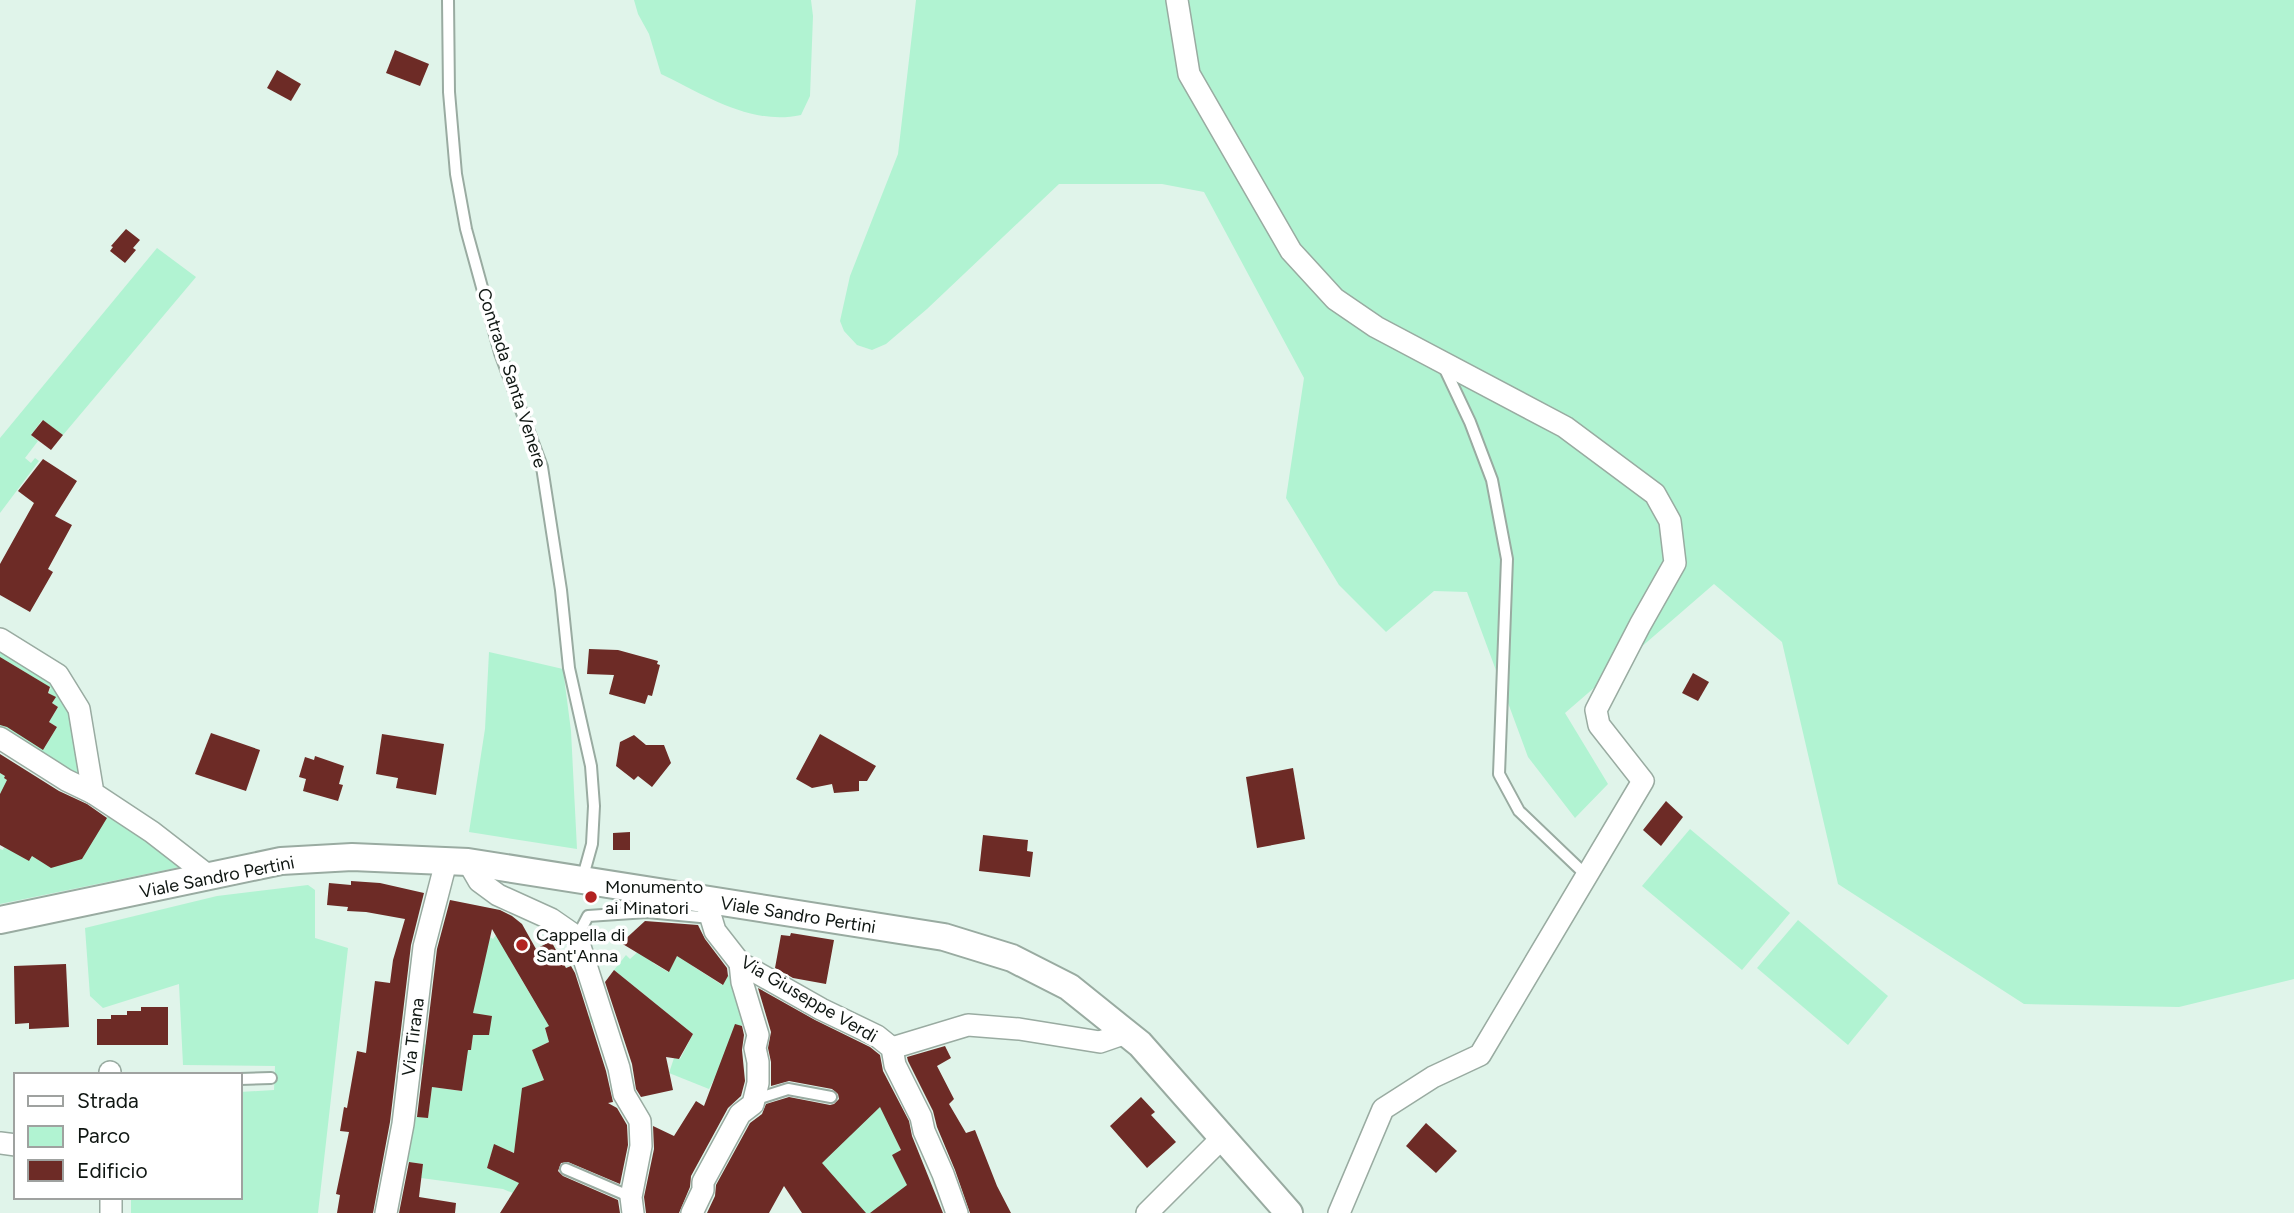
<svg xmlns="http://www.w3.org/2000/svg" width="2294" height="1213" font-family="Figtree,sans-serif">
<rect width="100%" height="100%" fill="#e0f4ea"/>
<!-- green -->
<g fill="#b1f3d2">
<path d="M634 0H811L813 16 810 96 801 115C751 126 705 95 661 74L649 34 638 14Z"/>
<path d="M916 0H2294V979L2179 1007 2024 1004 1838 884 1782 642 1714 584 1565 713 1608 784 1575 818 1528 757 1467 592 1434 591 1386 632 1339 585 1286 498 1304 378 1204 192 1162 184H1059L927 309 886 344 872 350 857 345 844 331 840 321 850 276 898 154Z"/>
<path d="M157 248 196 277 63 435 42 420 31 435 38 441 25 458 31 463 35 458 39 461 0 513V438Z"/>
<path d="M0 648 45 676 71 716 89 795 185 866 0 904V849L3 850 4 847 30 860 52 818 50 817 52 812 31 801 28 806 24 804 25 802 3 790 0 794V773L5 776V778L29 793 31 790 47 800 44 806 62 816 36 858 51 867 82 858 108 815 94 806 96 802 76 791 75 792 0 747V720L45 747 57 727 49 722 58 707 52 703 55 697 48 693 51 688 5 660 0 668Z"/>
<path d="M489 652 563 669 571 731 577 849 469 832 485 729Z"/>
<path d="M1690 829 1790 913 1742 970 1642 886Z"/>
<path d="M308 885 315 890V938L348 948 318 1213H131V1197H240V1092L274 1090 275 1066 183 1065 179 984 103 1008 90 996 85 928 217 896Z"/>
<path d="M1798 920 1888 996 1848 1045 1757 968Z"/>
<path d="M498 932 516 959 512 963 537 1006 585 1020 592 1014 593 1022 575 1030 554 1025 545 1029 549 1042 532 1050 544 1080 515 1153 494 1145 487 1168 520 1183 532 1201 503 1189 421 1178 423 1164 402 1161 411 1116 428 1118 432 1087 462 1091 465 1070 418 1064 421 1044 471 1050 473 1035H488L464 1012C481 983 486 968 485 934L493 939Z"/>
<path d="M655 936 653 963 668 972 678 953 694 967 722 985 732 970 743 1023 709 1089 669 1073 674 1058 680 1059 693 1034 614 970 626 955 630 959Z"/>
<path d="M869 1069 884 1111 901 1150 893 1155 908 1186 881 1204 887 1213H846L849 1194 823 1165 809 1177Z"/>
</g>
<!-- building -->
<g fill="#6d2b26">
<path d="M395 50 429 64 420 86 386 73Z"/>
<path d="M277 70 301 84 291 101 267 88Z"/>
<path d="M126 229 140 240 133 248 136 250 125 263 110 251 113 247 111 246Z"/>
<path d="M43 420 63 435 51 450 31 435Z"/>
<path d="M43 459 77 481 55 516 72 525 48 569 53 572 30 612 0 595V564L34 503 18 491Z"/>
<path d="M589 649 618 650 658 661 657 664 660 665 652 696 648 695 645 704 609 694 614 675 587 674Z"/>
<path d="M0 657 50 687 48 693 56 697 52 703 58 707 49 722 57 727 43 750 7 727 0 725Z"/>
<path d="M1693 673 1709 682 1698 701 1682 693Z"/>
<path d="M211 733 260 750 246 791 195 774Z"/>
<path d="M382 734 444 744 436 795 396 788 398 778 376 774Z"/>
<path d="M820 734 876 766 867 781H859V791L834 793 832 784 812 788 796 779Z"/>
<path d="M634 735 646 745H664L671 763 652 787 638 776 634 780 616 766 620 742Z"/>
<path d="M0 754 59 791 87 804 107 818 82 859 51 868 32 856 29 861 0 845V794L7 780 4 778 5 776 0 773Z"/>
<path d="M315 756 344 766 339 784 343 785 338 801 303 791 306 779 299 777 305 757 314 760Z"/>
<path d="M1293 768 1305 839 1257 848 1246 777Z"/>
<path d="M1666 801 1683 817 1661 846 1643 830Z"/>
<path d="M630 832V850H613V833Z"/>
<path d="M983 835 1028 840 1027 851 1033 852 1030 877 979 871Z"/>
<path d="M351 881 380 883 424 893 411 945 390 1122 373 1213H337L340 1195 336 1194 349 1132 340 1131 344 1107 347 1108 357 1051 366 1053 375 981 390 983 393 960 405 919 366 912 347 911 348 907 327 905 329 883 351 885Z"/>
<path d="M450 900 500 910 512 916 522 924 536 949 551 941 566 968 571 966 575 973 606 1071 613 1102 608 1103 617 1108 627 1125 628 1145 620 1184 568 1162 561 1163 558 1171 563 1176 618 1200 620 1213H500L519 1183 487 1168 494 1144 514 1153 522 1088 544 1080 532 1050 549 1042 545 1028 549 1026 492 929 473 1013 492 1016 489 1035H473L471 1050H468L462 1091 432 1087 428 1118 417 1117 437 949Z"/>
<path d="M645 921 698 925 705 939 727 968 728 976 723 985 677 956 669 972 621 943Z"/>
<path d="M791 933 834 940 826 984 793 978 775 968 781 935 790 936Z"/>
<path d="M66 964 69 1027 29 1029V1023L15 1024 14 966Z"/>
<path d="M614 970 693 1034 679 1059 666 1057 673 1090 641 1097 636 1089 632 1064 605 982Z"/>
<path d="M758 988 815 1020 870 1047 880 1055 883 1071 909 1121 912 1136 943 1213H870L907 1185 892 1155 901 1150 880 1107 822 1163 866 1213H802L784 1186 769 1213H707L715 1196 716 1185 750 1123 762 1114 766 1104 789 1097 830 1105 834 1104 839 1099 838 1094 832 1089 789 1081 771 1086V1062L768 1048 771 1032Z"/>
<path d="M141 1007H168V1045H97V1019H111V1015H127V1011H141Z"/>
<path d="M735 1024 742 1026 744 1035 742 1050 745 1081 741 1096 728 1108 691 1176 690 1187 679 1213H646L644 1197 654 1149 653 1126 674 1136 696 1101 704 1106Z"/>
<path d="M945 1046 951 1058 937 1066 954 1099 949 1104 966 1133 975 1130 997 1186 1011 1213H970L955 1170 937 1127 933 1111 908 1061 907 1057Z"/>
<path d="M1141 1097 1155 1112 1151 1115 1176 1142 1147 1168 1110 1126Z"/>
<path d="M1426 1123 1457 1151 1436 1173 1406 1146Z"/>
<path d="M409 1162 423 1164 419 1197 456 1203 455 1213H399Z"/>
</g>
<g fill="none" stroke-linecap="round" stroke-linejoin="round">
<!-- service casing -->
<g stroke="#99aba1" stroke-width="14">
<g id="service">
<path d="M448 0 449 92 456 174 466 229 500 353 542 467 561 590 569 668 591 766 594 806 592 844 582 880"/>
<path d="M1444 367 1470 422 1492 480 1507 559 1499 774 1519 811 1586 875"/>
<path d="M577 937 588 916 647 912 711 918"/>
<path d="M240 1079 271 1078"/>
<path d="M755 1095 763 1097 788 1089 831 1097"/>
<path d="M566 1169 631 1197"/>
</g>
</g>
<!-- minor casing -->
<g stroke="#99aba1" stroke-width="24">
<g id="minor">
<path d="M1177 0 1189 74 1291 251 1335 299 1376 327 1565 427 1655 494 1670 521 1675 563 1640 625 1596 710 1599 725 1643 781 1480 1055 1433 1077 1383 1109 1339 1213"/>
<path d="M0 639 58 675 79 709 93 793 152 832 210 877"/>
<path d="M0 738 66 780 93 793"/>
<path d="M468 862 479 881 498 895 551 919 577 937 619 1068 624 1094 640 1121 641 1146 631 1197 633 1213"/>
<path d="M706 901 715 931 740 963 821 1009 877 1036 892 1048 895 1065 921 1117 924 1131 943 1174 957 1213"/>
<path d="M892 1048 968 1025 1019 1029 1100 1042 1126 1033"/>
<path d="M110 1072V1075"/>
<path d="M0 1143 16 1145"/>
<path d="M111 1197V1213"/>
<path d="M386 1213 403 1124 424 947 446 862"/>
<path d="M692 1213 703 1190V1182L740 1114 753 1104 758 1083V1062L755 1048 758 1035 742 982 740 963"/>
<path d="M1147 1213 1223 1137"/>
</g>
</g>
<!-- tertiary casing -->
<g stroke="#99aba1" stroke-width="30">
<path id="tertiary" d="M0 920 281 861 352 857 468 862 944 937 1012 958 1069 987 1140 1044 1289 1213"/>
</g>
<!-- service -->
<use href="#service" stroke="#fff" stroke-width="10"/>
<!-- minor -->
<use href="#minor" stroke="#fff" stroke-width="21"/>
<!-- tertiary -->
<use href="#tertiary" stroke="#fff" stroke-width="26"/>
</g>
<!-- markers -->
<g fill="#b22221" stroke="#fff" stroke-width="2.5">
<circle cx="591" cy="897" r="7"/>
<circle cx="522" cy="945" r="7"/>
</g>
<g text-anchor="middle" stroke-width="7" stroke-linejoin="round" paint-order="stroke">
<!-- street labels -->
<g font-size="18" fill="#0f1612" stroke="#fff">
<text transform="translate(512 378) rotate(72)" y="6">Contrada Santa Venere</text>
<text transform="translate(217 877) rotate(-11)" y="6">Viale Sandro Pertini</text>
<text transform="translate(798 915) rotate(9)" y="6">Viale Sandro Pertini</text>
<text transform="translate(809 999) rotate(30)" y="6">Via Giuseppe Verdi</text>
<text transform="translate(413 1037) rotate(-83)" y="6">Via Tirana</text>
</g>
<!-- poi labels -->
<g font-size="18" fill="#0f1612" stroke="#fff" text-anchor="start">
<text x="605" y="893">Monumento<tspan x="605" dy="21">ai Minatori</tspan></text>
<text x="536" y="941">Cappella di<tspan x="536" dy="21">Sant'Anna</tspan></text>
</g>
</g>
<!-- legend -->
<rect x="14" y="1073" width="228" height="126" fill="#ffffff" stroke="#9fa2a0" stroke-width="2"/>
<rect x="28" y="1096" width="35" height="10" fill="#ffffff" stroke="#9fa2a0" stroke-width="2"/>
<text x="77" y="1108" font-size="21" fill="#0f1612">Strada</text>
<rect x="28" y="1126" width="35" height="21" fill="#b1f3d2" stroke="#9fa2a0" stroke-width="2"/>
<text x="77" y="1143" font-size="21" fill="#0f1612">Parco</text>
<rect x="28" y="1160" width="35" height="21" fill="#6d2b26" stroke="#9fa2a0" stroke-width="2"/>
<text x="77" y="1178" font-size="21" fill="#0f1612">Edificio</text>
</svg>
